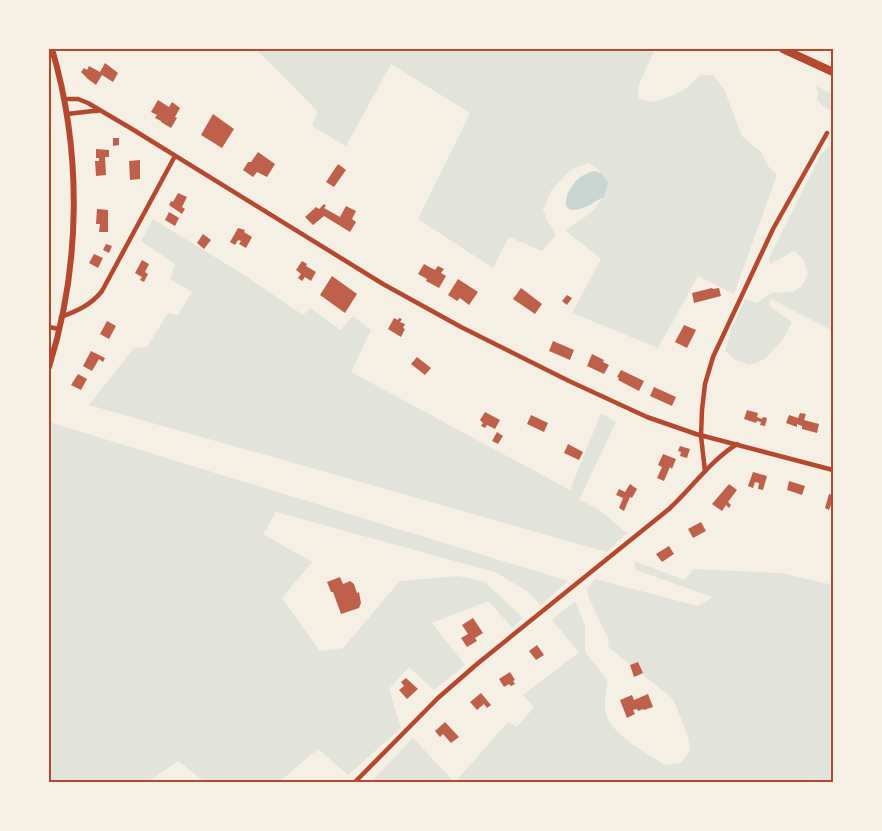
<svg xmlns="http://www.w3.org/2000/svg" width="882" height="831" font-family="Ubuntu,sans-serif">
<rect width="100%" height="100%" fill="#f6efe4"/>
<!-- green -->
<g fill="#e2e4dc">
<path d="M256 49H655L638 87 639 99 653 102 674 95 687 88 700 75H713L724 89 742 136 754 147 761 151 768 166 777 175 734 294 698 276 658 348 572 313 601 259 565 230C587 216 601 210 607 183L598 169 588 163 570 170 551 191 543 210 548 222 556 235 542 251 509 237 493 268 418 219 470 113 391 64 346 146 312 126 318 112Z"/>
<path d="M815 86 833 94V111L824 107 817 100 818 92Z"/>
<path d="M833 141V331L771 299 769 306 792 322 784 338 765 359 749 365 736 360 725 351 731 330 745 299 756 303 771 293 792 292 801 287 808 274 803 259 794 251 770 264 769 258 821 154 828 148Z"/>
<path d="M153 219 241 273 303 315 310 308 341 330 353 316 371 330 351 372 570 490 601 413 616 422 579 500 597 508 627 533 607 552 89 405 134 348 147 347 168 313 178 315 192 292 170 279 175 264 141 241Z"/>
<path d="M49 422 568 581 541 605 527 591 495 572 276 512 263 534 312 562 282 598 320 651 343 648 400 581 459 576 485 582 523 618 513 628 488 601 432 623 465 665 434 690 409 667 389 689 401 728 348 775 318 749 279 782H205L178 761 148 782H49Z"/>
<path d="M634 561 685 580 693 569 781 573 833 585V782H455L508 722 517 727 534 707 523 695 579 652 552 620 575 601 585 626V652L607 679C607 690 603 704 606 714 613 736 647 753 665 765L681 763 690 751 688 736 673 699 607 646 609 640 590 601 587 589 595 579 698 606 712 597 636 570Z"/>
<path d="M413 738 454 782H371Z"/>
</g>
<!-- water -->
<path fill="#c9d6d2" d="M594 171 601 173 608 182 604 197C595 201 586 209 575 210 560 211 567 192 572 186 577 178 586 173 594 171Z"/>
<!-- building -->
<g fill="#bf614a">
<path d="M105 63 118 73 113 82 102 75 96 85 88 79 81 72 84 68 87 70 89 66 100 72Z"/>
<path d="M158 100 169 107 172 102 180 108 175 117 177 118 171 128 161 122V121L155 118 157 115 151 112Z"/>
<path d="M213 114 234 129 222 148 201 135Z"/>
<path d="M113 138H119V145L113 146Z"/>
<path d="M96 149 109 150V157H105L106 175 96 176 95 161H99V158H96Z"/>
<path d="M258 152 275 164 267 177 257 172 253 177 243 170 248 162H251Z"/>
<path d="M140 160V179L130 180 129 161Z"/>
<path d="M338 164 346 170 334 187 326 182Z"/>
<path d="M178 193 187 197 182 207 185 209 182 214 169 205 171 201 173 202Z"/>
<path d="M324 204 326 206 324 208 340 217 346 206 356 211 352 219 356 222 350 232 324 216 313 225 305 217 316 207 319 209Z"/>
<path d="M97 209 108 210V232H99L100 224H96Z"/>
<path d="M169 212 179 218 175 226 165 220Z"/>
<path d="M238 228 245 230 244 232 252 237 246 248 239 244 241 241 238 240 235 245 230 242Z"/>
<path d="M203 234 211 240 204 249 197 243Z"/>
<path d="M106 244 112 246 109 253 103 250Z"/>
<path d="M94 254 103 258 98 268 89 263Z"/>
<path d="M142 260 149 264 145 272 148 274 144 282 140 280 142 277 135 273Z"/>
<path d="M302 261 307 264 306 266 316 272 311 281 305 277 302 281 298 278 301 274 296 270Z"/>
<path d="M424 264 435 270 438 266 444 269 441 273 446 276 439 288 426 281 427 279 418 274Z"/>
<path d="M332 276 357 294 345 313 320 295Z"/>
<path d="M458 279 478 292 469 305 460 298 457 301 448 295Z"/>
<path d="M521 288 542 304 535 314 513 299Z"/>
<path d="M712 288 713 289 719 288 721 296 694 303 692 293Z"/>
<path d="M567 295 572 298 567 305 562 301Z"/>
<path d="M394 318 398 320 399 318 402 319 400 322 405 324 403 328 405 329 401 337 388 329Z"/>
<path d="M107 321 116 326 109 339 100 334Z"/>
<path d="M684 325 696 330 687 348 675 342Z"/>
<path d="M553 341 574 350 570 360 549 351Z"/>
<path d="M91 351 105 358 103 362 99 359 92 371 83 366Z"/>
<path d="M592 354 604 360 603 362 609 365 604 374 587 366Z"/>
<path d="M417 357 431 368 425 375 411 364Z"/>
<path d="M621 370 644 381 639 391 618 380 619 378 617 377Z"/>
<path d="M78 374 87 379 81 390 71 385Z"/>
<path d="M654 387 676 397 672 406 650 396Z"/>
<path d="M747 410 758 413 757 417 762 419 763 417 767 418 765 426 760 425 761 422 757 421 756 423 744 419Z"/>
<path d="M485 412 500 420 495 429 487 425 485 428 481 426 483 423 480 420Z"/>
<path d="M800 413 806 414 804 420 819 424 817 433 802 429V426L797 424V427L786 423 789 415 798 418Z"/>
<path d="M531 415 548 423 544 432 527 424Z"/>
<path d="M497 432 503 436 498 444 492 441Z"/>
<path d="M568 444 583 452 579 460 564 453Z"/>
<path d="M680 446 690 449 687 458 680 456 681 452 678 451Z"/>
<path d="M663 454 676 459 672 469 670 467 664 481 657 478 662 467 658 465Z"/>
<path d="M753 472 767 476 763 490 758 489 759 483 755 482 753 488 748 486Z"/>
<path d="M789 481 805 486 802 495 787 490Z"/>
<path d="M630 484 637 489 632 498 630 497 624 511 619 508 623 498 616 495 619 489 625 492Z"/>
<path d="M729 484 737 490 728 502 731 505 729 508 726 505 722 511 712 504Z"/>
<path d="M829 494 833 495V505H831L829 510 825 508Z"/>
<path d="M701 522 706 531 693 538 688 529Z"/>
<path d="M669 546 674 554 662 562 656 554Z"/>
<path d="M340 577 343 584 350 581 354 584 357 593 359 592 361 603 359 608 341 614 333 592H331L327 582Z"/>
<path d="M473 618 483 633 475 638 477 641 467 647 461 638 468 634 462 625Z"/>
<path d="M537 645 544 655 536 660 529 651Z"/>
<path d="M638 662 643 673 634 677 630 665Z"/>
<path d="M510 672 515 680 513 681 515 684 511 686 509 684 504 687 499 679Z"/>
<path d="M406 678 418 689 407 699 399 690 404 686 401 682Z"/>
<path d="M481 693 491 705 487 708 484 704 477 710 470 702Z"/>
<path d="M648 694 653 707 644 710 643 709 638 711 637 709 633 710 635 714 627 718 620 700 632 695 634 700Z"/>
<path d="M445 722 459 737 451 743 443 734 440 737 435 731Z"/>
</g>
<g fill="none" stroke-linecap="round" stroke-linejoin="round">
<!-- minor -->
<g stroke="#b5482f" stroke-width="4.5">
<path d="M64 99H78L88 103 132 129 383 284 461 327 569 381 647 417 696 434 833 470"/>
<path d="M67 114 93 111H98"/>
<path d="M61 317C77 311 91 305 102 291L175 156"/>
<path d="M49 327 59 329"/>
<path d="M705 471 701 436 702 410 705 384 713 357 773 229 827 133"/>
<path d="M355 782 438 698 477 664 669 509C692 488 710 461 737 444"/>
</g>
<!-- secondary -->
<path stroke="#b5482f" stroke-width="6" d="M49 367C81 265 82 151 52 49"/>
<!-- trunk -->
<path stroke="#b5482f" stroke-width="8" d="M783 49 833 72"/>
</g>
<!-- border -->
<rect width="882" height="831" fill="none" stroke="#f6efe4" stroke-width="100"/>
<rect x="50" y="50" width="782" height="731" fill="none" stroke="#b5482f" stroke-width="2"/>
</svg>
